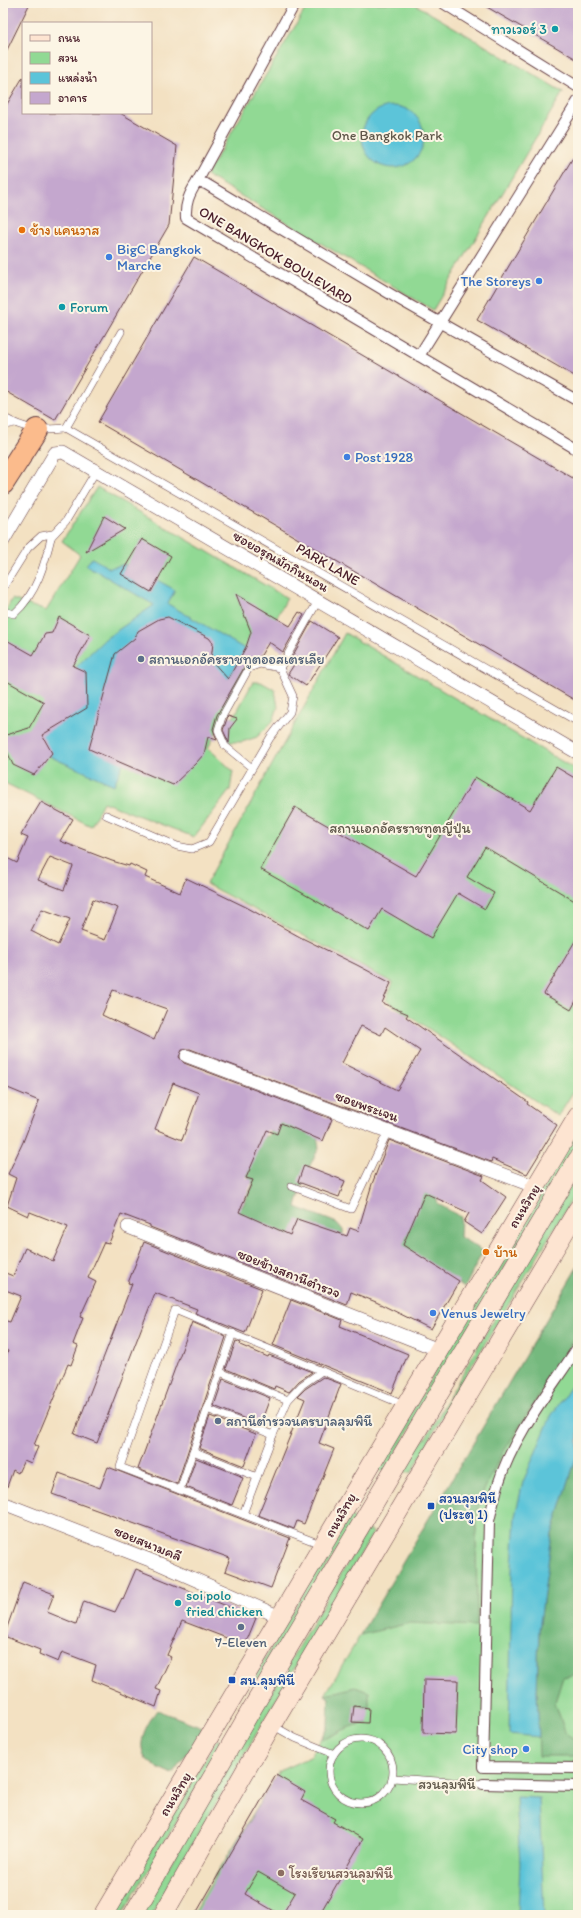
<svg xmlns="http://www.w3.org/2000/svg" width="581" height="1918" font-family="Itim,'Playpen Sans Thai',sans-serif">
<rect width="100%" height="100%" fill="#fcf5e5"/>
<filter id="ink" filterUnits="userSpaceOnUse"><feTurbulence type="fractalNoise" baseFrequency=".025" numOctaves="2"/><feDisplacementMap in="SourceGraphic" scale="8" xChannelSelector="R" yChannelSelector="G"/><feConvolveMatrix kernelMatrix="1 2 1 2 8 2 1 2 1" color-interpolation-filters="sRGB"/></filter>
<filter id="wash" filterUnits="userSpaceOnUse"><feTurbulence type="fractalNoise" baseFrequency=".012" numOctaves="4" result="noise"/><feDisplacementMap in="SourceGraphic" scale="16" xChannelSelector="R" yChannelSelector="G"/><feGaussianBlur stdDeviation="0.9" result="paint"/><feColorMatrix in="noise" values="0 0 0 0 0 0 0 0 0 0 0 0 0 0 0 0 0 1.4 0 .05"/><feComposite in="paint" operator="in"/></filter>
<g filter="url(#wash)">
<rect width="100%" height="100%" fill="#f3e1c2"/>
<!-- green -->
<g fill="#91d994" stroke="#6e7c60">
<path d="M309 3H413L563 92 433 310 206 175Z"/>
<path d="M97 487 287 598 208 748 233 771 230 790 194 837 103 802 91 826 3 782V616L12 599 46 611 80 555 62 541Z"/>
<path d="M345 633 578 771V1084L558 1116 386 1000 393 983 206 884Z"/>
<path d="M253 682H261L275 690 278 707 273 721 257 737 242 742H228L224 734 226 724 235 715Z"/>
<path d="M578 1125V1143L387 1468 385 1471 378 1470Z"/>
<path d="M578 1172V1189L451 1400 412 1472 408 1473 403 1470 407 1454 425 1439Z"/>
<path d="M578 1266V1915H192L279 1771 310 1757 328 1728 329 1698 325 1695Z"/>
<path d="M352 1516 355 1520 259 1680 255 1678 256 1674 348 1517Z"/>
<path d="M367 1530H371L373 1533 151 1915H140Z"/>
<path d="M217 1739 223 1742 122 1915H113Z"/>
</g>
<!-- forest -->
<g fill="#74b97e" stroke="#5f6c54">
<path d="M291 1099 306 1106 315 1123 319 1148 307 1171 296 1207 337 1223 343 1230V1239L292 1258 224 1201 242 1207 253 1185 245 1171 257 1137 268 1136 279 1111Z"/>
<path d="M411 1173 434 1187 438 1204 461 1217 460 1237 483 1251 465 1287 405 1253 391 1237Z"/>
<path d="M578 1266V1332L498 1461 484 1490 476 1519 477 1626 410 1623 360 1635Z"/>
<path d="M578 1452V1674L563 1677 555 1702 565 1732 578 1744V1756H539L537 1692 539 1630 552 1534Z"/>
<path d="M355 1687 369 1692V1708L354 1707 353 1722 368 1723C350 1724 340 1733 324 1739L322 1738 328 1728 329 1698 325 1695Z"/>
<path d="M157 1710 205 1728 172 1774C164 1770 150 1765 145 1757 136 1741 148 1723 157 1710Z"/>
</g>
<!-- water -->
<g fill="#5cc4d9" stroke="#537282">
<circle cx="393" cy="137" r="31"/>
<path d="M92 558 109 568 126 564 122 574 151 592 157 580 175 590 168 604 245 649 214 704 125 759 114 785 51 757 37 732 78 665 105 639 154 605 86 565Z"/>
<path d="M578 1376V1452L552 1534 539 1630 537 1692 539 1737 509 1734 512 1566 515 1516 523 1482 551 1416Z"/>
<path d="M516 1797 539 1798 544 1915H518L520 1863Z"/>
</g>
<g id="blocks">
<!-- building -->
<g fill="#c4a7ce" fill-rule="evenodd">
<path d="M3 3H30L3 58Z"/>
<path d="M480 3H578V60Z"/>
<path d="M23 77V113H120L177 146 169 225 55 420 3 390V111Z"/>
<path d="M578 149V378L477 320Z"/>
<path d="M194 257 578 481V702L98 422Z"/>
<path d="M104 516 125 529 86 552Z"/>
<path d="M142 539 171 556 151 592 121 574Z"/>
<path d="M236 594 290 626 299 612 304 615 283 652 269 642 258 660 245 666 217 715 213 729 217 740 208 737 204 754 196 763 173 785 89 749 115 654 135 638 138 631 159 619 168 617 209 638 213 643 211 660 228 679 246 647 251 632Z"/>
<path d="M59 617 90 635 73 666 86 672 87 708 42 735 52 753 34 775 13 765 3 742V736L29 728 44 702 3 679V638L33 655 45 634 52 633Z"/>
<path d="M312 621 338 637 306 686 288 674 297 660 292 657Z"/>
<path d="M228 716 237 719 230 728 229 743 223 730Z"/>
<path d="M556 767 578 780V903L485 847 467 877 494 893 485 909 458 893 431 938 382 909 369 931 260 869 295 807 416 876 475 777 530 810Z"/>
<path d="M41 802 73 819 60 841 112 861 129 866 130 864 147 872 145 877 180 893 186 878 246 907 300 937 357 965 391 983 382 1003 408 1014 406 1017 528 1102 527 1104 557 1125 527 1174 492 1159 491 1162 190 1049 182 1050 179 1057 184 1063 332 1119 323 1141 281 1123 277 1134 267 1130 246 1178 253 1180 239 1212 290 1235 297 1219 347 1236 350 1228 358 1231 372 1184 389 1140 484 1176 482 1180 506 1197 482 1234 464 1222 469 1213 425 1193 403 1245 459 1281 431 1329 376 1302 351 1292 347 1305 150 1227V1225L121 1214 109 1243 104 1242 88 1278 96 1282 80 1317 83 1318 73 1344 78 1346 71 1365 68 1364 34 1445 38 1447 31 1463 24 1460 18 1473 13 1470 4 1495 3 1364 8 1351 3 1349V1320L10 1322 21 1296 3 1289V1272L13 1276 25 1248 53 1261 68 1227 30 1212 28 1216 7 1206 16 1178 8 1174 23 1142 39 1101 3 1086V856L17 863 28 838 21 835ZM50 857 73 866 64 890 38 880ZM93 899 118 908 105 940 81 931ZM42 909 70 919 58 945 31 931ZM113 990 167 1009 154 1040 102 1015ZM361 1026 381 1035 385 1027 420 1051 397 1090 342 1063ZM173 1083 199 1093 182 1140 155 1129Z"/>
<path d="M578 936V997L571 1010 544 994Z"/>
<path d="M304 1165 345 1181 339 1197 298 1182Z"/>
<path d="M144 1242 262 1289 245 1333 195 1313 197 1309 155 1293 97 1443 74 1434 132 1284 128 1283Z"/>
<path d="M291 1300 342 1320 340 1326 408 1354 392 1393 273 1345Z"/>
<path d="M192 1322 226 1337 177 1484 138 1469Z"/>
<path d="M236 1341 241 1343 240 1345 268 1357 269 1355 312 1372 299 1381 289 1392 275 1386 274 1389 226 1369Z"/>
<path d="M323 1377 341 1384 319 1443 334 1449 304 1524 297 1521 294 1529 258 1515 305 1399 298 1396 305 1389Z"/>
<path d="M223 1379 270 1398 260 1425 214 1406Z"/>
<path d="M210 1416 256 1434 244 1466 199 1448Z"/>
<path d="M196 1458 241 1476 240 1477 243 1478 232 1505 186 1487Z"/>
<path d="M108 1467 290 1538 271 1588 225 1571 230 1558 52 1494 59 1473 100 1488Z"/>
<path d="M136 1569 256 1618 245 1645 182 1621 167 1655 171 1657 156 1689 161 1691 156 1707 92 1680 96 1665 62 1652 58 1662 39 1654 40 1650 4 1636 23 1582 54 1594 47 1612 76 1624 84 1601 115 1612 122 1598 123 1599Z"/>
<path d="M424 1679 458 1680 456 1734 423 1733Z"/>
<path d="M354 1706 369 1708 368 1723 352 1722Z"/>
<path d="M276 1775 305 1792 301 1800 335 1819 333 1822 363 1839 319 1915H282L295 1893 258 1872 245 1894 281 1915H195Z"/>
</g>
</g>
</g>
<g filter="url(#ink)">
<use href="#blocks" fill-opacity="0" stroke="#633c42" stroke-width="1"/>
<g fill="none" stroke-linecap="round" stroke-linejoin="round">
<!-- service casing -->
<g stroke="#633c42" stroke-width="8">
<g id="service">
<path d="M3 417C28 431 38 430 66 428"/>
<path d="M3 426 14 423"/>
<path d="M66 428 578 722"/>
<path d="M66 428 121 332"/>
<path d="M51 537 66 521 96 471"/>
<path d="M3 588 28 548 41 536 52 534C45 563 37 594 14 614L3 611"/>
<path d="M280 668 318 601"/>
<path d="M106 815 177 846 192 849 209 842 270 738 290 712 293 696 280 668 260 664 249 668 222 717 218 730 225 746 252 768"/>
<path d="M291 1186 351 1209 388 1131"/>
<path d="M220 1372 288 1400"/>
<path d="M207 1409 273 1435"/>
<path d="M193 1451 257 1477"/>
<path d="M180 1490 233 1333"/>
<path d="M243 1514 273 1435 288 1400 302 1385 322 1371"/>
<path d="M323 1545 120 1467 175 1310 404 1405"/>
<path d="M272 1725 295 1738 334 1754"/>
<circle cx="361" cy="1771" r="32"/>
<path d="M393 1778 483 1784"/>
</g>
</g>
<!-- pedestrian casing -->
<g stroke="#633c42" stroke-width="12">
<g id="pedestrian">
<path d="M443 3 578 87"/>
<path d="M197 182 295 3"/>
<path d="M419 356 578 101"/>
<path d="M578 401 402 301 206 184 197 182C189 194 185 204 186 218L578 450"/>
<path d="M578 1347C551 1389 514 1434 499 1482 495 1494 492 1508 489 1521L483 1767 578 1768"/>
<path d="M483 1784 578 1786"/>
</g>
</g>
<!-- minor casing -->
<g stroke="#633c42" stroke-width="14">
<g id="minor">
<path d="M3 541 55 453 63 452 578 753"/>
<path d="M187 1056 536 1187"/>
<path d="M128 1227 439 1350"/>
<path d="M3 1503 160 1564 280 1617"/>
</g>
</g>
<!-- secondary casing -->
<g stroke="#633c42" stroke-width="20">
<g id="secondary">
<path d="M103 1915 578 1116"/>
<path d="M133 1915 250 1712 578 1159"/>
<path d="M163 1915 272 1724 578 1209"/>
</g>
</g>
<!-- motorway casing -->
<g stroke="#633c42" stroke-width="24">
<path id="motorway" d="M3 483 37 430"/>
</g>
<!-- service -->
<use href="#service" stroke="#fff" stroke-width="7"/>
<!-- pedestrian -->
<use href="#pedestrian" stroke="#fff" stroke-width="10"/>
<!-- minor -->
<use href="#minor" stroke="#fff" stroke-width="13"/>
<!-- secondary -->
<use href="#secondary" stroke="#fde4d1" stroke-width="19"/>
<!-- motorway -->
<use href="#motorway" stroke="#fbbb8c" stroke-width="22"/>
</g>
</g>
<!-- markers -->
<g fill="#0f9aa8" stroke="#fcf5e5" stroke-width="1.5">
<circle cx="555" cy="29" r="4"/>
<circle cx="62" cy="307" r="4"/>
<circle cx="178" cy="1603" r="4"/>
</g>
<g fill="#e8710a" stroke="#fcf5e5" stroke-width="1.5">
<circle cx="22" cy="230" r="4"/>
<circle cx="486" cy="1252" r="4"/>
</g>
<g fill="#3f7fe0" stroke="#fcf5e5" stroke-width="1.5">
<circle cx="109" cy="257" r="4"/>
<circle cx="539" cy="281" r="4"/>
<circle cx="347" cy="457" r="4"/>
<circle cx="433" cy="1313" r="4"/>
<circle cx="526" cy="1749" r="4"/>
</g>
<g fill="#5c6f8a" stroke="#fcf5e5" stroke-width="1.5">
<circle cx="141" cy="659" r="4"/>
<circle cx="218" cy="1421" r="4"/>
<circle cx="241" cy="1627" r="4"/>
</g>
<g fill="#1a4fb4" stroke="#fcf5e5" stroke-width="1.5">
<rect x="427" y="1502" width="8" height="8" rx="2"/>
<rect x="228" y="1676" width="8" height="8" rx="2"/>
</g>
<circle fill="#8d6e63" stroke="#fcf5e5" stroke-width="1.5" cx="281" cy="1873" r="4"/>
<g text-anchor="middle" stroke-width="4" stroke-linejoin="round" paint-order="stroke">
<!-- culture labels -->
<g font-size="14" fill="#0d838f" stroke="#fcf5e5" text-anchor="start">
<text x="547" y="34" text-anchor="end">ทาวเวอร์ 3</text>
<text x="70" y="312">Forum</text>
<text x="186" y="1600">soi polo<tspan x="186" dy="16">fried chicken</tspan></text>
</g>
<!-- park labels -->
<g font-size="14" fill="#5f574a" stroke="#fcf5e5">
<text x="387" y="140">One Bangkok Park</text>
<text x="400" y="833">สถานเอกอัครราชทูตญี่ปุ่น</text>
<text x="447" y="1789">สวนลุมพินี</text>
</g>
<!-- food labels -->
<g font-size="14" fill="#c56008" stroke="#fcf5e5" text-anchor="start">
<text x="30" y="235">ช้าง แคนวาส</text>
<text x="494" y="1257">บ้าน</text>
</g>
<!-- shop labels -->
<g font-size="14" fill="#366cbe" stroke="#fcf5e5" text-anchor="start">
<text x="117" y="254">BigC Bangkok<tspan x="117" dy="16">Marche</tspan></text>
<text x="531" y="286" text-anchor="end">The Storeys</text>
<text x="355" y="462">Post 1928</text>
<text x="441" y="1318">Venus Jewelry</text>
<text x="518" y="1754" text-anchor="end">City shop</text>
</g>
<!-- street labels -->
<g font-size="14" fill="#4a1f2b" stroke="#fcf5e5">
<text transform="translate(276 255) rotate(31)" y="5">ONE BANGKOK BOULEVARD</text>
<text transform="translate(281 561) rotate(30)" y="5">ซอยอรุณมักกินนอน</text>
<text transform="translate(328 564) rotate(30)" y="5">PARK LANE</text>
<text transform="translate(367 1106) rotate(20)" y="5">ซอยพระเจน</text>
<text transform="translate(524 1206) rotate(-59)" y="5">ถนนวิทยุ</text>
<text transform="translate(289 1273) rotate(22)" y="5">ซอยข้างสถานีตำรวจ</text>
<text transform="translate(340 1515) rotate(-60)" y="5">ถนนวิทยุ</text>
<text transform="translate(148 1543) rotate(22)" y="5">ซอยสนามคลี</text>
<text transform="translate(175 1794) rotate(-59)" y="5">ถนนวิทยุ</text>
</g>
<!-- service labels -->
<g font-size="14" fill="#4e5e75" stroke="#fcf5e5" text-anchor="start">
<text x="149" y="664">สถานเอกอัครราชทูตออสเตรเลีย</text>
<text x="226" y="1426">สถานีตำรวจนครบาลลุมพินี</text>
<text x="241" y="1647" text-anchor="middle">7-Eleven</text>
</g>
<!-- transit labels -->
<g font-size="14" fill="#164399" stroke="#fcf5e5" text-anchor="start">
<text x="439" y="1503">สวนลุมพินี<tspan x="439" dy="16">(ประตู 1)</tspan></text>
<text x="240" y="1685">สน.ลุมพินี</text>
</g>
<!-- education labels -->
<g font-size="14" fill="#785e54" stroke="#fcf5e5" text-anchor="start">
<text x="289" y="1878">โรงเรียนสวนลุมพินี</text>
</g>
</g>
<!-- margin -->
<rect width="581" height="1918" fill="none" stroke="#fcf5e5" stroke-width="16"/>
<!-- legend -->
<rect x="22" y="22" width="130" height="92" fill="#fcf5e5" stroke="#b59f9b"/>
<rect x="30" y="35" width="20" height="6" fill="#fde4d1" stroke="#b59f9b"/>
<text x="58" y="42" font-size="12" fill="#4a1f2b">ถนน</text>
<rect x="30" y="52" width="20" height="12" fill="#91d994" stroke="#b59f9b"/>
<text x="58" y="62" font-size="12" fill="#4a1f2b">สวน</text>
<rect x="30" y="72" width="20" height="12" fill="#5cc4d9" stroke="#b59f9b"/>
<text x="58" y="82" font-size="12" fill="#4a1f2b">แหล่งน้ำ</text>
<rect x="30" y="92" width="20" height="12" fill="#c4a7ce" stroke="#b59f9b"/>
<text x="58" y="102" font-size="12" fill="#4a1f2b">อาคาร</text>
</svg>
